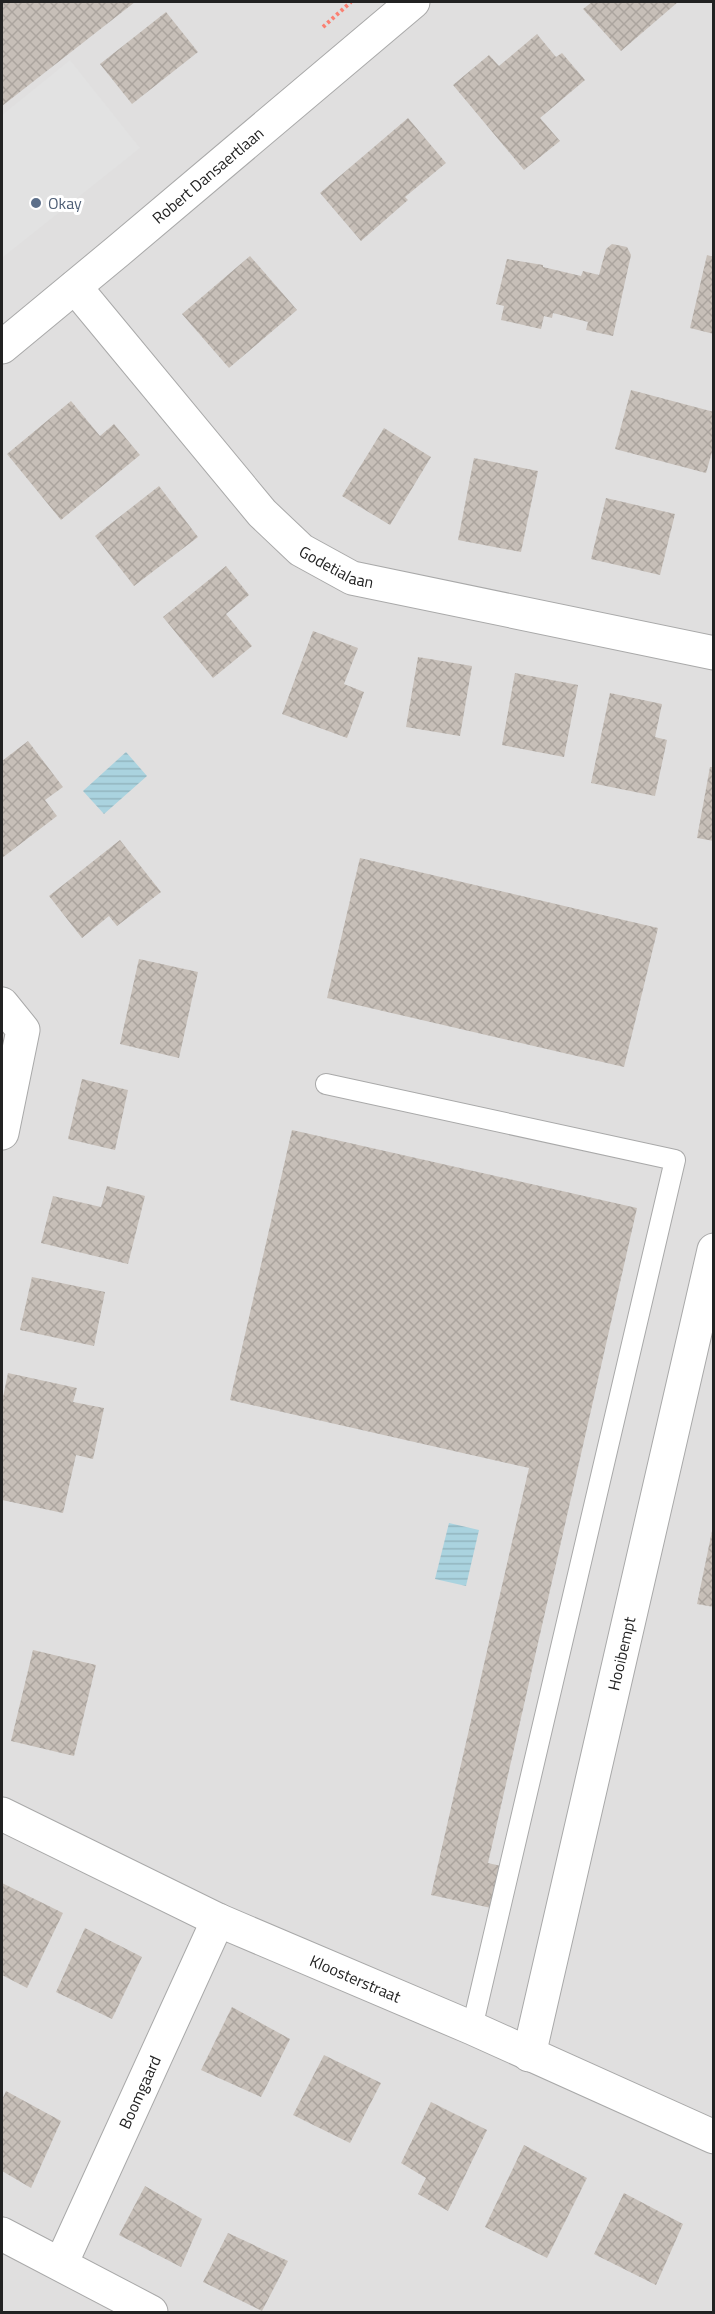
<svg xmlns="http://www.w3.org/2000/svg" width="715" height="2314" font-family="'Titillium Web',sans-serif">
<defs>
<pattern id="water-rules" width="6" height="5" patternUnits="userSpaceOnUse" patternTransform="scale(1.5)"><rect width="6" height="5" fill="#aad3df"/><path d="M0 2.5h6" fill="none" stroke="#92b5bf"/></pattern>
<pattern id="building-cross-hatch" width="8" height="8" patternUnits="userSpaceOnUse" patternTransform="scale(1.5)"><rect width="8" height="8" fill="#c7bfb8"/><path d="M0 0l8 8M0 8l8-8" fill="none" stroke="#aba49e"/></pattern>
</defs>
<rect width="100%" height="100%" fill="#f2efe9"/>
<!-- residential -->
<rect fill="#e0dfdf" x="2" y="2" width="711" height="2310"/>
<!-- parking -->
<path fill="#e2e2e2" d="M70 60 140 148 2 258V115Z"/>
<!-- water -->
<g fill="url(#water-rules)">
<path d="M126 752 147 776 104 814 83 791Z"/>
<path d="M449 1523 479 1530 466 1586 435 1579Z"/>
</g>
<!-- building -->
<g fill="url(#building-cross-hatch)">
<path d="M2 2H135L2 106Z"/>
<path d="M592 2H678L621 51 583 9Z"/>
<path d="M166 12 198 52 132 104 100 64Z"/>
<path d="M537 34 556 57 562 53 585 80 540 118 560 141 524 170 453 85 489 55 499 66Z"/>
<path d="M408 118 446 163 405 197 408 200 361 241 320 193Z"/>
<path d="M612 244 627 247 631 255 613 336 586 330 588 322 553 313 552 318 544 316 541 329 501 320 504 306 496 304 507 259 543 265V267L581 276 583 271 599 275 606 249Z"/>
<path d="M707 255 714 257V334L690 328Z"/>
<path d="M250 256 297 310 229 368 182 314Z"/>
<path d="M631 390 714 412V445L706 473 615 449Z"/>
<path d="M71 401 100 436 114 424 140 455 61 520 7 454Z"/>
<path d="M384 428 431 457 390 525 342 496Z"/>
<path d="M474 458 538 471 521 552 458 540Z"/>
<path d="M159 486 198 537 134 586 95 536Z"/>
<path d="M606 498 675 514 660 575 591 559Z"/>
<path d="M226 566 249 595 226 614 252 646 213 678 163 617Z"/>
<path d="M313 631 358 648 344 684 364 692 347 738 282 714Z"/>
<path d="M418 657 472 666 460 736 406 727Z"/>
<path d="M515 673 578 685 564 757 502 745Z"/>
<path d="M610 693 662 704 655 737 667 740 655 796 591 783Z"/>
<path d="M28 741 63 787 45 800 57 816 2 858V761Z"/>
<path d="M710 767H714V841L697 838Z"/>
<path d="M120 840 161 892 117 926 109 916 82 938 49 896Z"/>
<path d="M360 858 658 928 624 1067 327 998Z"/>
<path d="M139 959 198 972 179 1058 120 1044Z"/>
<path d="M82 1079 128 1090 115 1150 68 1139Z"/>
<path d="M292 1130 637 1208 488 1863 501 1866 491 1908 431 1895 529 1468 230 1400Z"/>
<path d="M107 1186 145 1196 128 1264 41 1243 53 1196 101 1207Z"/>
<path d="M32 1277 105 1292 94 1346 20 1330Z"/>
<path d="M8 1373 77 1388 73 1402 104 1408 93 1459 76 1455 63 1513 2 1500V1402Z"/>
<path d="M712 1531H714V1607L697 1604Z"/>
<path d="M33 1650 96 1665 74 1756 11 1741Z"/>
<path d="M2 1883 63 1913 27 1988 2 1975Z"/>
<path d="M85 1928 142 1957 112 2019 56 1992Z"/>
<path d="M232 2007 290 2039 261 2097 201 2070Z"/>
<path d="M324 2055 381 2083 350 2143 293 2115Z"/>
<path d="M6 2091 61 2121 31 2188 2 2171V2100Z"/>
<path d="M431 2102 487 2130 448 2211 418 2194 426 2178 401 2163Z"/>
<path d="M524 2145 587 2178 547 2258 485 2227Z"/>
<path d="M145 2186 202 2219 181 2267 119 2235Z"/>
<path d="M624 2193 683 2224 656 2285 594 2254Z"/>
<path d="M228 2233 288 2261 262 2311 203 2282Z"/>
</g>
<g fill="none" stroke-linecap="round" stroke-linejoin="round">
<!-- service casing -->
<g stroke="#a9a9a9" stroke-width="22">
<path id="service" d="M326 1084 675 1160 472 2028"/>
</g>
<!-- minor casing -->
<g stroke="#a9a9a9" stroke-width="35">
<g id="minor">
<path id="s1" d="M75 287 262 513 301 550 352 578 714 653"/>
<path d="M2 1004 23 1030 2 1133"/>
<path id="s2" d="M2 1814 218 1920 472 2028 714 2137"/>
<path id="s3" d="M529 2055 714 1250"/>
<path d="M2 2234 151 2312"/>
<path id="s4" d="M61 2264 218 1920"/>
</g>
</g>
<!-- tertiary casing -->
<g stroke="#a9a9a9" stroke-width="35">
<g id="tertiary">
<path id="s5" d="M2 347 118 251 413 2"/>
</g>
</g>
<!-- path -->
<path stroke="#fa8072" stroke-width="4" stroke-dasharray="3 3" stroke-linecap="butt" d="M323 27 351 2"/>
<!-- service -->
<use href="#service" stroke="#fff" stroke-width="20"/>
<!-- minor -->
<use href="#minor" stroke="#fff" stroke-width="33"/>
<!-- tertiary -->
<use href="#tertiary" stroke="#fff" stroke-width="33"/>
</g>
<!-- markers -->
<circle fill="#5c6f8a" stroke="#fff" stroke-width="2" cx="36" cy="203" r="6"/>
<g text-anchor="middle" stroke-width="6" stroke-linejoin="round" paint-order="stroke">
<!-- street labels -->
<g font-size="16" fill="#222" stroke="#fff">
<text dy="6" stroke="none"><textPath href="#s5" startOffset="268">Robert Dansaertlaan</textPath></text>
<text dy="6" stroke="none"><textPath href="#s1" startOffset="387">Godetialaan</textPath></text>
<text dy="6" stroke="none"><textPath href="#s3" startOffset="412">Hooibempt</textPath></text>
<text dy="6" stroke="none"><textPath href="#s2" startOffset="390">Kloosterstraat</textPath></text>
<text dy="6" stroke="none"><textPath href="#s4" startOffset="189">Boomgaard</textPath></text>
</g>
<!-- service labels -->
<g font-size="16" fill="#4e5e75" stroke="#fff" text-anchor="start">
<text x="48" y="209">Okay</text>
</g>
</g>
<!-- border -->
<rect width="715" height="2314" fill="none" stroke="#222222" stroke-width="6"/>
</svg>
